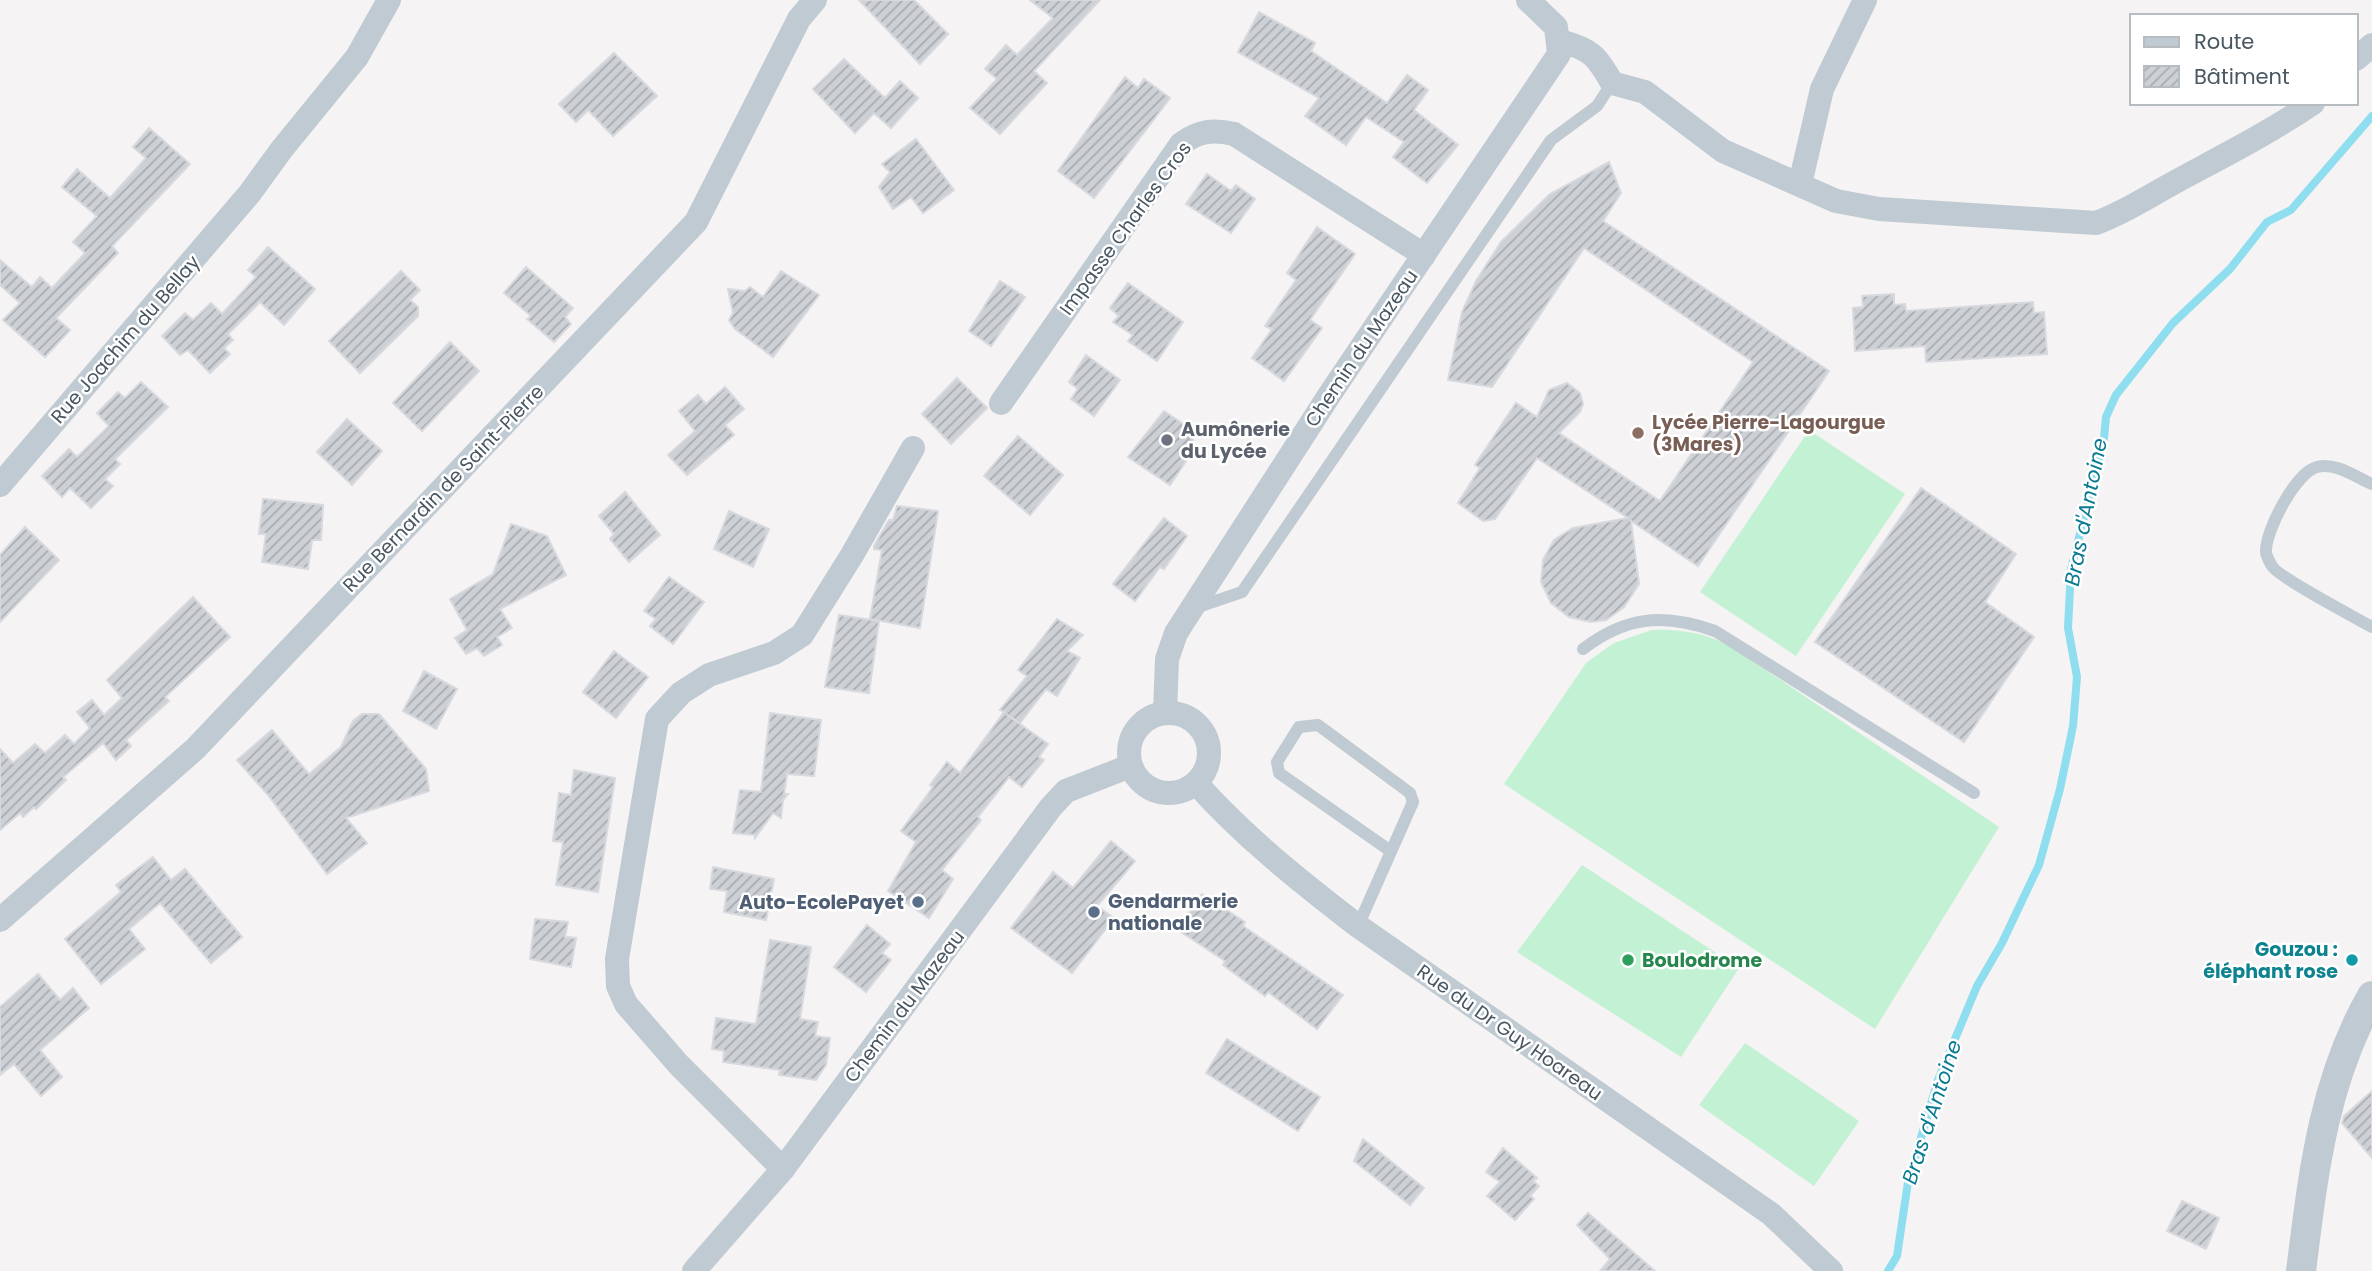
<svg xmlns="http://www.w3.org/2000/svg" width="2372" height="1271" font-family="Poppins,sans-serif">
<defs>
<pattern id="building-hatch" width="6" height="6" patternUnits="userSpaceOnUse" patternTransform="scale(1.75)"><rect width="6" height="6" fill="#cdd0d5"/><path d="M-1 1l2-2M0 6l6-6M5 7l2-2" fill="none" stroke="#a8acb0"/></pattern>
</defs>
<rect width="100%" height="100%" fill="#f5f3f3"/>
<!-- garden -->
<g fill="#c2f1d3">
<path d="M1809 430 1905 494 1796 656 1700 592Z"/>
<path d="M1652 630C1682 629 1706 633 1733 648L1999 827 1875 1029 1504 784 1586 663 1614 643Z"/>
<path d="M1582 865 1739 968 1681 1057 1517 952Z"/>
<path d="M1745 1043 1859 1121 1814 1186 1699 1105Z"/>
</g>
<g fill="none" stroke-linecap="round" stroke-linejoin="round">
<!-- stream -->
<path stroke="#8edeef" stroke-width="8" d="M1888 1271 1897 1256 1908 1182 1938 1080 1977 986 2002 943 2039 865 2060 789 2073 726 2077 677 2068 628 2071 569 2104 438 2106 417 2116 395 2173 323 2230 269 2267 222 2291 210 2372 116"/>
</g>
<!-- building -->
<g fill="url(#building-hatch)" stroke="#d7d9de" stroke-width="2">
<path d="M859 0H914L948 34 920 64Z"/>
<path d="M1030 0H1100L1034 71 1047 83 1000 134 970 108 997 79 985 69 1006 45 1017 55 1053 18Z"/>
<path d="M1259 12 1315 43 1311 51 1387 103 1407 75 1428 90 1414 110 1458 145 1427 183 1393 157 1404 142 1366 117 1346 145 1305 116 1319 98 1238 52Z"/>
<path d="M614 53 657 96 613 136 588 110 576 122 559 104Z"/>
<path d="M844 59 885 98 900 81 918 98 891 128 874 113 855 133 813 89Z"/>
<path d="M1125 77 1138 88 1144 79 1170 98 1094 198 1058 171Z"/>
<path d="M149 128 190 164 112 246 118 253 56 318 70 330 45 357 3 320 20 303 0 285V260L32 287 40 277 52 288 85 253 73 242 97 216 62 187 77 169 110 198 146 158 133 147Z"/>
<path d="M916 139 954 190 923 213 911 197 893 209 879 187 890 172 882 164Z"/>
<path d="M1609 162 1621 193 1603 221 1829 371 1698 566 1631 521 1639 584 1624 607 1606 620 1591 622 1569 617 1551 603 1541 582 1543 560 1554 540 1573 528 1628 518 1537 458 1495 519 1483 521 1458 503 1480 468 1475 465 1516 403 1537 417 1549 390 1567 383 1580 393 1583 404 1580 412 1559 433 1660 501 1753 362 1584 248 1492 387 1448 380 1462 312 1476 281 1501 242 1550 194Z"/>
<path d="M1207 174 1231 191 1236 185 1255 199 1231 233 1186 204Z"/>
<path d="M1317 227 1355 254 1310 320 1322 328 1284 381 1252 358 1272 329 1265 326 1296 280 1287 273Z"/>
<path d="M268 247 315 289 284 325 260 302 228 334 233 340 224 348 230 354 210 373 188 350 180 355 162 336 185 313 193 320 211 303 222 314 256 277 248 270Z"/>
<path d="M526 267 573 308 565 317 571 324 554 342 527 319 531 316 504 293Z"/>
<path d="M401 271 420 290 410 300 418 307V316L360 373 329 341Z"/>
<path d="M781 271 819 295 773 357 735 329 729 320 733 313 728 289 745 291 750 287 763 297Z"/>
<path d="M1000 281 1025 297 991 346 969 331Z"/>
<path d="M1128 283 1183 322 1157 361 1128 341 1133 335 1113 322 1119 316 1110 308Z"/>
<path d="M1894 294V305L1905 304 1906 311 2033 302 2034 313 2044 312 2047 354 1926 362 1925 346 1855 351 1853 308 1863 307 1862 296Z"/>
<path d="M450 342 479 371 422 431 393 403Z"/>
<path d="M1086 355 1120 380 1094 416 1071 399 1078 389 1069 382Z"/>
<path d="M957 378 987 408 951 444 922 414Z"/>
<path d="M141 382 168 407 115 459 120 464 105 479 113 486 91 508 70 488 62 497 42 476 69 449 77 457 109 426 97 413 118 392 125 398Z"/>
<path d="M725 387 744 409 725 425 734 435 687 475 668 455 695 431 679 411 698 395 706 404Z"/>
<path d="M1164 411 1192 430 1194 449 1170 485 1128 457Z"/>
<path d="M347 419 382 451 352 485 317 452Z"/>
<path d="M1018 436 1063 475 1030 515 984 476Z"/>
<path d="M1921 488 2016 554 1985 602 2034 637 1964 742 1815 642Z"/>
<path d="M625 492 660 535 629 562 610 539 614 534 599 516Z"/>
<path d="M263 499 323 505 321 540H312L308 569 262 562 266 534H259Z"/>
<path d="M897 506 938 511 920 628 870 619 882 550 874 549V546L889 520H893Z"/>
<path d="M729 511 769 529 753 567 714 549Z"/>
<path d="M1164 518 1187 536 1164 569 1160 567 1135 601 1113 584Z"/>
<path d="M511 524 547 536 566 575 500 609 512 628 497 637 502 645 484 656 477 648 466 654 455 638 467 630 450 599 493 574Z"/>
<path d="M25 527 59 560 0 622V555Z"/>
<path d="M669 577 704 602 673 644 650 626 656 619 644 611Z"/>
<path d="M193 597 230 637 165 697 169 701 126 740 131 746 116 760 103 743 63 777 66 780 36 809 34 807 23 817 20 813 0 830V749L13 763 35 744 45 753 65 735 74 744 90 728 77 712 92 700 104 715 122 698 107 680Z"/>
<path d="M839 615 879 621 869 693 825 687Z"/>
<path d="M1057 619 1083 635 1067 651 1080 658 1057 696 1046 689 1020 723 1006 714 1048 744 1039 757 1044 760 1022 787 1009 777 978 817 981 820 942 870 953 879 929 918 888 891 916 842 901 831 933 787 930 785 947 762 960 773 1004 712 1000 710 1027 676 1018 670Z"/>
<path d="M614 651 648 677 616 718 583 692Z"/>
<path d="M424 671 457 689 436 729 403 711Z"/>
<path d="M770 713 821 720 814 776 787 774 784 794H788L783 800 781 818 773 813 755 838V835L733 833 740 790 761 792Z"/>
<path d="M362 714H379L426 769 429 791 346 818 367 843 327 874 268 795 237 760 272 730 309 774 341 747 353 721Z"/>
<path d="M574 770 615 778 598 892 556 885 563 842 553 841 559 793 571 795Z"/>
<path d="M1111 841 1135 861 1097 906 1114 918 1072 973 1011 928 1053 872 1073 888Z"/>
<path d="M153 857 171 880 185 869 242 937 211 963 160 903 129 929 145 949 101 984 65 939 121 892 116 885Z"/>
<path d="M713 867 774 879 766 920 724 912 727 891 710 889Z"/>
<path d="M1202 894 1245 922 1243 926 1343 995 1317 1029 1268 992 1265 996 1223 965 1225 961 1178 930Z"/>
<path d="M535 919 568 922 565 937 576 938 571 967 530 959Z"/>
<path d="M867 925 890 944 882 953 891 960 866 992 834 967Z"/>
<path d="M770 940 811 947 800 1019 818 1022 815 1036 830 1038 826 1065 816 1080 779 1075 780 1070 723 1062 724 1051 712 1049 716 1018 756 1024Z"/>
<path d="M38 974 60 1000 73 988 89 1008 40 1050 62 1077 41 1096 14 1064 0 1075V1007Z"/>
<path d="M1227 1039 1320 1097 1298 1131 1206 1073Z"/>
<path d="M2372 1091V1158L2342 1123 2344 1116Z"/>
<path d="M1363 1139 1424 1188 1410 1205 1354 1161Z"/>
<path d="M1503 1148 1537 1178 1533 1181 1539 1186 1530 1196 1534 1199 1515 1220 1487 1196 1500 1182 1486 1172Z"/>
<path d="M2182 1201 2219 1218 2206 1249 2167 1231Z"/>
<path d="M1588 1213 1655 1271H1600L1610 1259 1577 1225Z"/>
</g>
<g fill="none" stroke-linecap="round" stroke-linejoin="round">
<!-- service -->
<g stroke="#c0cad2" stroke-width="12">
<path d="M2372 484C2356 477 2335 462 2317 467 2296 472 2265 531 2266 552 2266 555 2270 563 2272 566 2278 577 2356 618 2372 627"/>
<path d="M1195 608 1242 592 1551 140 1597 106 1612 83"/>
<path d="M1583 649C1626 616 1664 613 1715 631L1974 793"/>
<path d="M1358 926 1413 802 1410 793 1318 725 1299 727 1277 762 1279 773 1389 850"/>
</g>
<!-- minor -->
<g stroke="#c0cad2" stroke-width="24">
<path d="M1560 41C1591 49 1597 56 1612 83L1645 92 1723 151 1836 201 1879 209 2096 223C2126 212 2149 196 2177 181 2223 156 2269 133 2313 103"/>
<path d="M2356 59 2372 45"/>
<path d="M1800 184 1822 89 1865 0"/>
<path d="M1001 403 1181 144C1198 131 1213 129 1234 134L1424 255"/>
<path d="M0 485 250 193 282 149 357 57 389 0"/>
<path d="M1165 712 1167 659 1176 633 1330 394 1559 54 1556 27 1528 0"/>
<circle cx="1169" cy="753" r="40"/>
<path d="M1196 783C1244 837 1301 882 1358 926L1771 1214 1831 1271"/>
<path d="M0 920 195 749 696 222 799 19 815 0"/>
<path d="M783 1169 679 1065 626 1004 618 986 617 959 657 719 681 693 709 675 774 653 802 635 852 555 913 448"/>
<path d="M694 1271 783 1169 1051 807 1066 791 1130 766"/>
</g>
<!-- tertiary -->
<path stroke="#c0cad2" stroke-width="30" d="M2301 1271C2313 1176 2323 1081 2372 996"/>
</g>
<!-- markers -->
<circle fill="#8d6e63" stroke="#fff" stroke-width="2.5" cx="1638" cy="433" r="7"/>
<circle fill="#6b7280" stroke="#fff" stroke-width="2.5" cx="1167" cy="440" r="7"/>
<g fill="#5c6f8a" stroke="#fff" stroke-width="2.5">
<circle cx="918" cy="902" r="7"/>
<circle cx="1094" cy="912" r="7"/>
</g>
<circle fill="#2e9e5b" stroke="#fff" stroke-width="2.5" cx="1628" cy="960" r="7"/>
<circle fill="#0f9aa8" stroke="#fff" stroke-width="2.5" cx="2352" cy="960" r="7"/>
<g text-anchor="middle" stroke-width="5" stroke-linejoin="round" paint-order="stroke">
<!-- street labels -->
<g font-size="19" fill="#495761" stroke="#fff">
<text transform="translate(1125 228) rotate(-54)" y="7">Impasse Charles Cros</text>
<text transform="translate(125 339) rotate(-49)" y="7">Rue Joachim du Bellay</text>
<text transform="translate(1361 348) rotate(-56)" y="7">Chemin du Mazeau</text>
<text transform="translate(443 488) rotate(-46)" y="7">Rue Bernardin de Saint-Pierre</text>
<text transform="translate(904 1006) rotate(-53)" y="7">Chemin du Mazeau</text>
<text transform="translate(1510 1032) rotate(35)" y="7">Rue du Dr Guy Hoareau</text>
</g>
<!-- education labels -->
<g font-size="19" font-weight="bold" fill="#785e54" stroke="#fff" text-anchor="start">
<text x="1652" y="429">Lycée Pierre-Lagourgue<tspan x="1652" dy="22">(3Mares)</tspan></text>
</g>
<!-- worship labels -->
<g font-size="19" font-weight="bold" fill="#5b616d" stroke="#fff" text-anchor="start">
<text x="1181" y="436">Aumônerie<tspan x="1181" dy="22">du Lycée</tspan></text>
</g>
<!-- service labels -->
<g font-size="19" font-weight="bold" fill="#4e5e75" stroke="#fff" text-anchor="start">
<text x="1108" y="908">Gendarmerie<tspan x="1108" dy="22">nationale</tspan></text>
<text x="904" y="909" text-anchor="end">Auto-EcolePayet</text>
</g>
<!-- culture labels -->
<g font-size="19" font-weight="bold" fill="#0d838f" stroke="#fff" text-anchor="end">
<text x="2338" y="956">Gouzou :<tspan x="2338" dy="22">éléphant rose</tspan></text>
</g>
<!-- leisure labels -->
<g font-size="19" font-weight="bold" fill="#27864d" stroke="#fff" text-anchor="start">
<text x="1642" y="967">Boulodrome</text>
</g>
<!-- water labels -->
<g font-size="21" font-style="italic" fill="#0b7b93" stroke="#fff">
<text transform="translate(2086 512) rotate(-79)" y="7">Bras d'Antoine</text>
<text transform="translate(1932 1112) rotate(-72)" y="7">Bras d'Antoine</text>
</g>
</g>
<!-- legend -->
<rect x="2130" y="14" width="228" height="91" fill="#ffffff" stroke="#b6bcc0" stroke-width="2"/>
<rect x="2144" y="37" width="35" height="10" fill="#c0cad2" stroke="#b6bcc0" stroke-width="2"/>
<text x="2194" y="49" font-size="21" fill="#495761">Route</text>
<rect x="2144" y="66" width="35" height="21" fill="url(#building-hatch)" stroke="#b6bcc0" stroke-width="2"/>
<text x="2194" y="84" font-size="21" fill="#495761">Bâtiment</text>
</svg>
